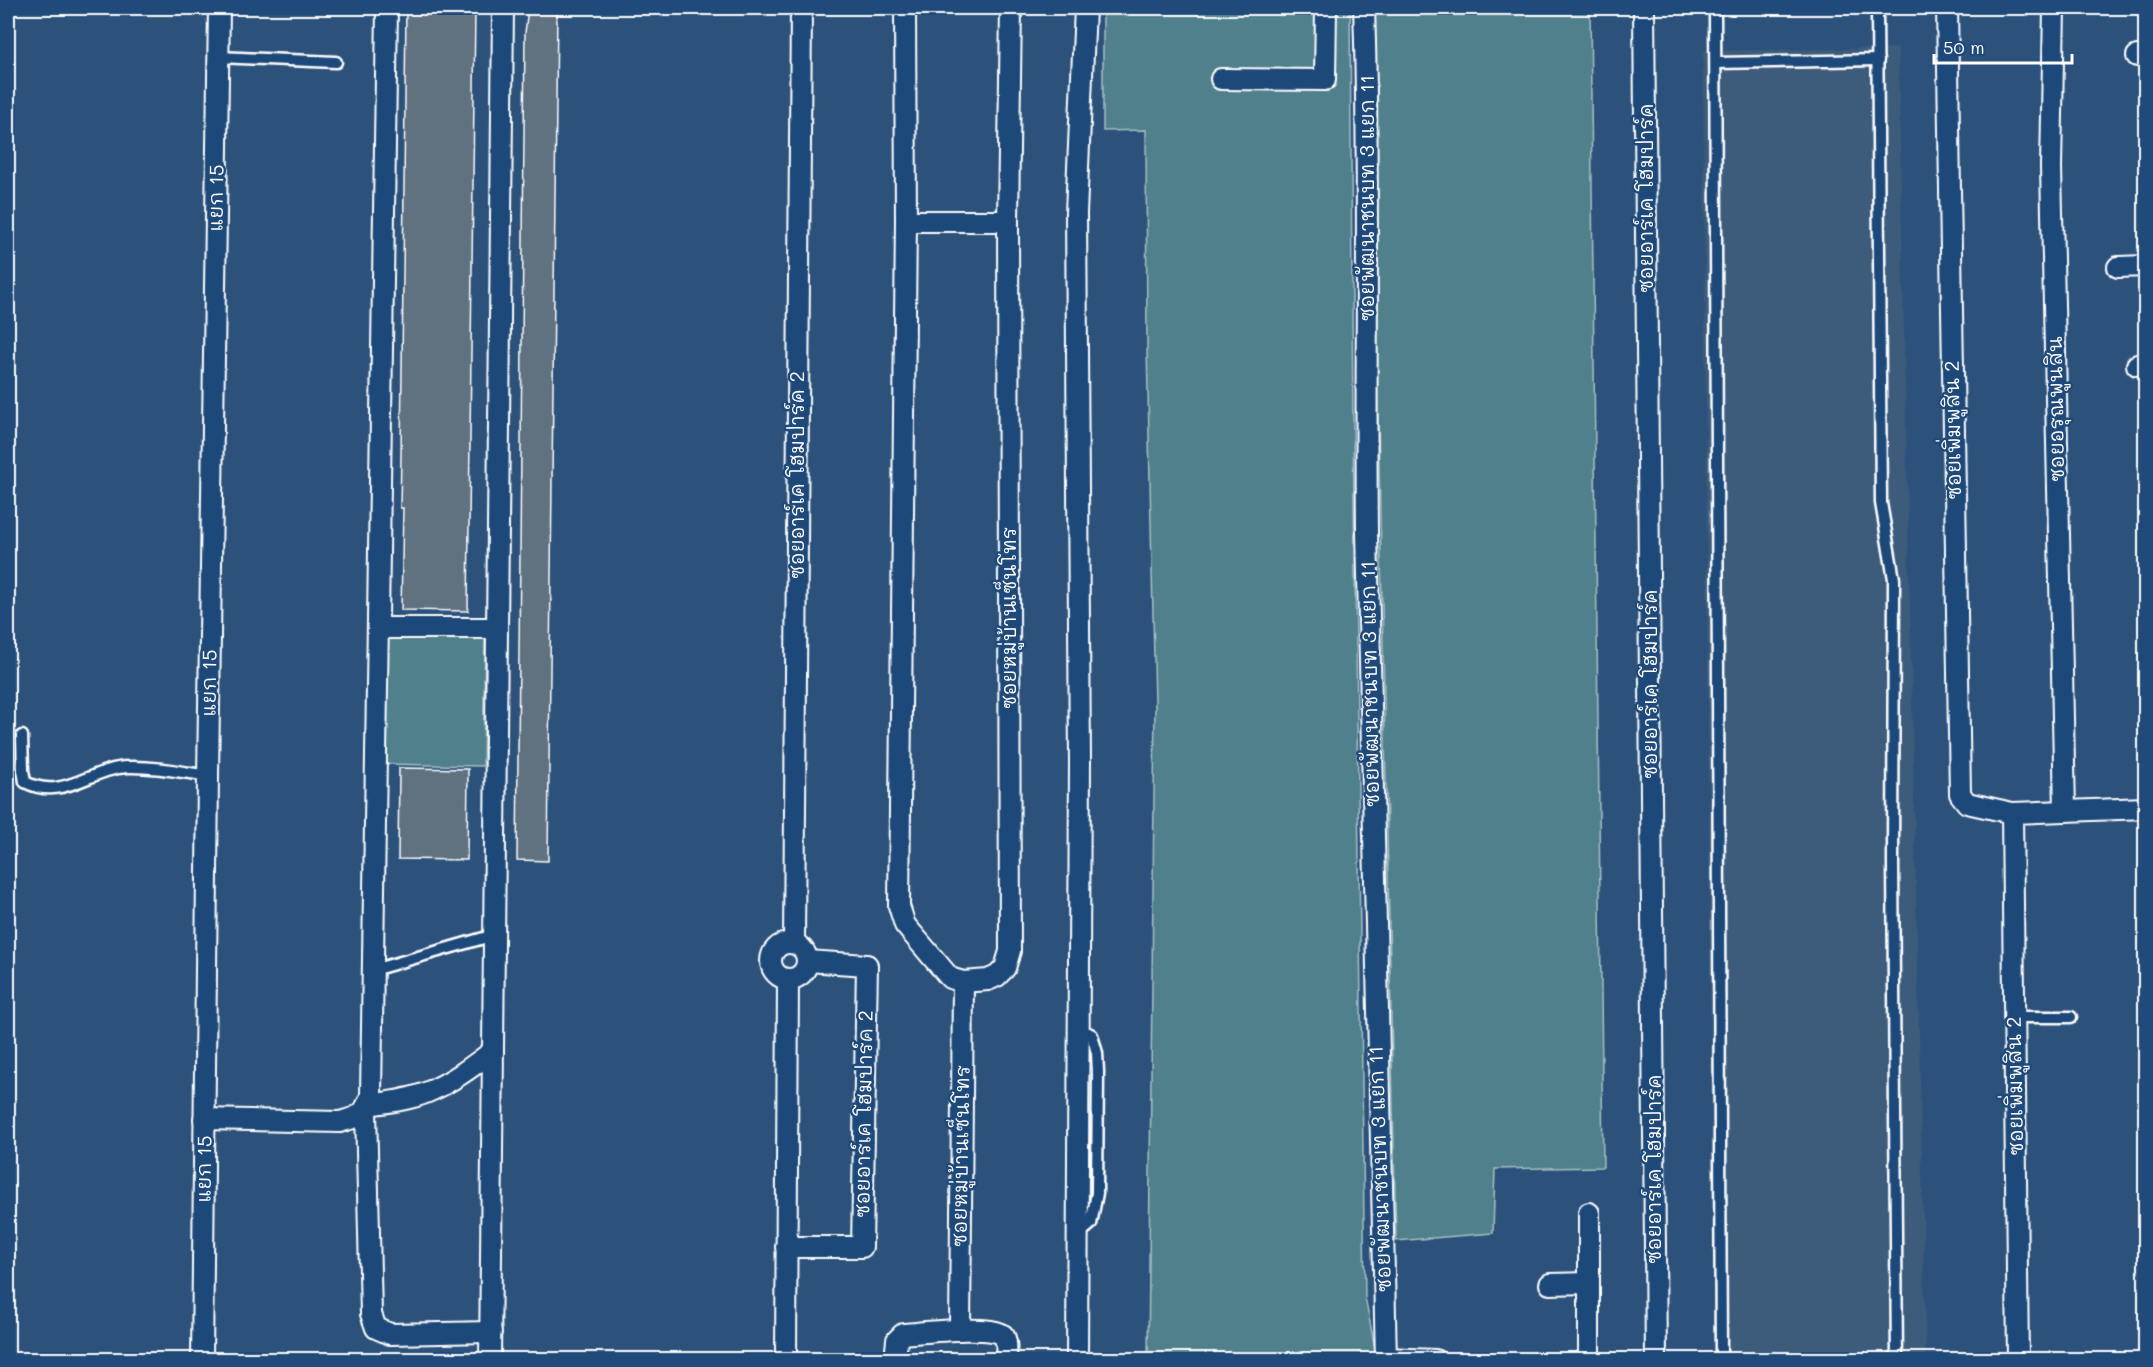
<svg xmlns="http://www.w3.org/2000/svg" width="2153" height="1367" font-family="Mali,'Playpen Sans Thai',sans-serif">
<rect width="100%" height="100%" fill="#2c527b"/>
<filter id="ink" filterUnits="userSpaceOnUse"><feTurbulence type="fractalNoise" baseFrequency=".0167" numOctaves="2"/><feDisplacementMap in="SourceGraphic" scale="12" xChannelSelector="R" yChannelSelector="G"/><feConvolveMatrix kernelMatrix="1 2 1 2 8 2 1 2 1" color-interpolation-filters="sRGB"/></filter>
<g filter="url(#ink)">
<!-- built -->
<path fill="#3c5b7c" d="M1898 48 1926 1359H1713L1703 51Z"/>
<!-- green -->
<g fill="#50808b" stroke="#a8c0c5" stroke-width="1.5">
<path d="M1103 8H1350L1353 429 1365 1297 1377 1359H1148L1155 703 1147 348 1146 130 1103 131Z"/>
<path d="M1369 8H1590L1603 1167 1495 1169 1493 1233 1396 1241Z"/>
<path d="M385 634 485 636 483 766 383 764Z"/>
</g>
<!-- building -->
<g fill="#607180" stroke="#fff" stroke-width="1.5">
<path d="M406 8H475L468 611 401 610 403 508H400L401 455Z"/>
<path d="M528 8H557L548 861 517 860 525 33Z"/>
<path d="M399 768 468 769 467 860 398 859Z"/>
</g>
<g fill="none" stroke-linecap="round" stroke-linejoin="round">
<!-- service casing -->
<g stroke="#fff" stroke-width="15">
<g id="service">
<path d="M1715 8 1721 1360"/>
<path d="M1877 8 1881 503 1894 579 1893 862 1897 1360"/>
<path d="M218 57 336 62"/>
<path d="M1716 63 1878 60"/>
<path d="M22 736 23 770 25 782C63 802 91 768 128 767 154 766 182 772 208 776"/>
<path d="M373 970 494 935"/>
<path d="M2014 1017H2071"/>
<path d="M1078 1235 1091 1224 1097 1193 1098 1072 1097 1053 1092 1035 1079 1028"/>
</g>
</g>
<!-- minor casing -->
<g stroke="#fff" stroke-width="24">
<g id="minor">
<path d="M905 8 906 221 899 906 905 925 950 978 963 982 988 980 997 976 1005 968 1010 951 1008 221 1011 8"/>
<path d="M1364 8C1370 182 1365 356 1367 531 1371 807 1379 1083 1386 1360"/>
<path d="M1644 8 1656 1360"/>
<path d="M1947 8 1960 794 1967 803 2012 813 2146 808"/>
<path d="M2054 8 2051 167 2065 810"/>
<path d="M2137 56H2146"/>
<path d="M1221 79 1325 80 1326 8"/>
<path d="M906 221H1008"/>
<path d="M2118 267 2146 266"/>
<path d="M2137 365H2146"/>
<path d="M378 628H496"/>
<path d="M2012 813 2018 1360"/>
<path d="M794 943 801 8"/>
<circle cx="789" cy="961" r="18"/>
<path d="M368 1105C388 1102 409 1100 428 1092 452 1082 473 1066 493 1051"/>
<path d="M366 1110 371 1314 376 1328 390 1334 491 1332"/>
<path d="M204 1119 340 1122C360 1116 364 1116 371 1095L387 8"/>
<path d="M786 1247H862L867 965 807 961"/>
<path d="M1550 1284 1589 1283"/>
<path d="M960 1330 963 982"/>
<path d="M1386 1358 1435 1360"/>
<path d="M202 1360 208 776 219 8"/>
<path d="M490 1360 503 8"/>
<path d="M786 1360 788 979"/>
<path d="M895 1360 897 1340 903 1334C919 1333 996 1324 1004 1336 1008 1343 1006 1353 1006 1360"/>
<path d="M1077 1360 1080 761 1076 213 1085 8"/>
<path d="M1586 1360 1589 1352V1213"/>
</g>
</g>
<!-- service -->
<use href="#service" stroke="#1f4a7a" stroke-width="10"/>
<!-- minor -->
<use href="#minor" stroke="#1f4a7a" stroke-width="20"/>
</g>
</g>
<g text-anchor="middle" stroke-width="5" stroke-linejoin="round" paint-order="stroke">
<!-- street labels -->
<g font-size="20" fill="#fff" stroke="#1f4a7a">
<text transform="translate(216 198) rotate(-89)" y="7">แยก 15</text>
<text transform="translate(1367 198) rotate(-90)" y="7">ซอยพัฒนาชนบท 3 แยก 11</text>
<text transform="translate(1646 198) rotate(-90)" y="7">ซอยอาร์เค โฮมปาร์ค</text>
<text transform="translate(2056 409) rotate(-91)" y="7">ซอยอรุณพูนสิน</text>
<text transform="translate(1953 430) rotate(-91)" y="7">ซอยเพิ่มพูสิน 2</text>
<text transform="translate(797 475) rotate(-90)" y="7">ซอยอาร์เค โฮมปาร์ค 2</text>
<text transform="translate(1009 618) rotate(-90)" y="7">ซอยหมู่บ้านเซ็นโทร</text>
<text transform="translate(209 683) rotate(-89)" y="7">แยก 15</text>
<text transform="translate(1370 684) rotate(-91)" y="7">ซอยพัฒนาชนบท 3 แยก 11</text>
<text transform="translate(1650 684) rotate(-90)" y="7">ซอยอาร์เค โฮมปาร์ค</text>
<text transform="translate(2015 1086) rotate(-91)" y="7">ซอยเพิ่มพูสิน 2</text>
<text transform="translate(864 1114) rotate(-89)" y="7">ซอยอาร์เค โฮมปาร์ค 2</text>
<text transform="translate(961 1156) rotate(-89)" y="7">ซอยหมู่บ้านเซ็นโทร</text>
<text transform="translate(204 1169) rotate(-89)" y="7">แยก 15</text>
<text transform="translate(1380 1169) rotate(-92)" y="7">ซอยพัฒนาชนบท 3 แยก 11</text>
<text transform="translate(1654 1169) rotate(-90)" y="7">ซอยอาร์เค โฮมปาร์ค</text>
</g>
</g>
<!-- margin -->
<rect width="2153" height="1367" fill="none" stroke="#1f4a7a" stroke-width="30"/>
<rect x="15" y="15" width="2123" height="1337" fill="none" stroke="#fff" stroke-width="2" filter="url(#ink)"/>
<!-- scale -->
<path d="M1934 54v9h138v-9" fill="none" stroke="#ffffff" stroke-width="3"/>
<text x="1943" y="54" font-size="18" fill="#ffffff" stroke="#1f4a7a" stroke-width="4.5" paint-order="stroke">50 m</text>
</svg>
